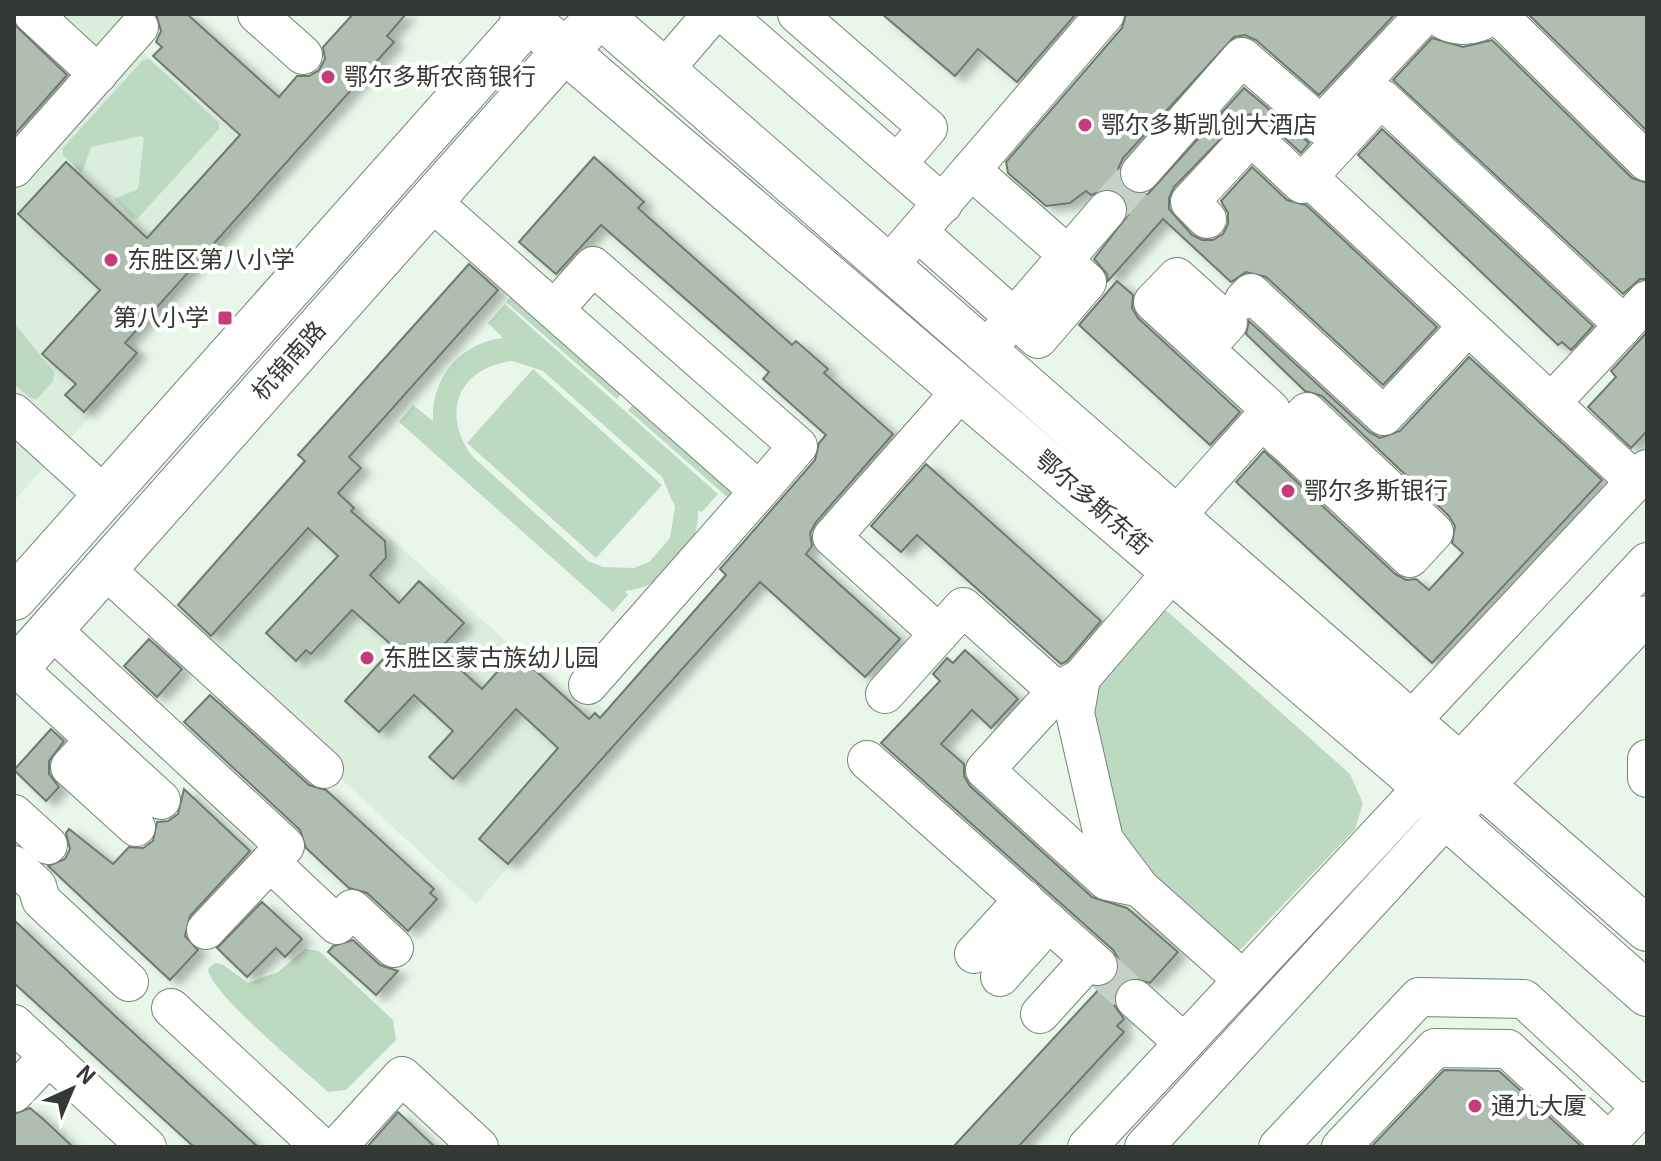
<svg xmlns="http://www.w3.org/2000/svg" width="1661" height="1161" font-family="Georgia,'Noto Sans SC',serif">
<defs>
<filter id="shadow"><feDropShadow dx="9" dy="5" stdDeviation="4" flood-color="#0004"/></filter>
</defs>
<rect width="100%" height="100%" fill="#e9f7ea"/>
<!-- built -->
<g fill="#daeedc">
<path d="M14 14H118L147 39 139 48 282 177 134 342 145 355 14 501Z"/>
<path d="M304 461 583 710 593 700 628 730 476 904 165 616Z"/>
</g>
<!-- green -->
<g fill="#bddac0" fill-rule="evenodd">
<path d="M149 59 219 123V129L137 219 132 218 114 199 138 189 144 138 141 136 91 147 82 173 63 155 62 149 143 60Z"/>
<path d="M516 291 626 388 617 399 506 302Z"/>
<path d="M505 304 718 494 702 512 698 510C700 551 666 587 625 591L628 595 613 612 399 422 413 405 433 421C431 378 460 343 503 338L488 323ZM512 361 543 371 662 477 675 507 670 538 649 562 634 568 603 567 588 561 472 456C440 412 459 368 512 361Z"/>
<path d="M14 323 54 372 53 381 37 399 30 398 14 384Z"/>
<path d="M533 369 662 485 596 558 467 443Z"/>
<path d="M638 399 743 492 734 503 628 410Z"/>
<path d="M1151 611H1167L1350 774 1363 803 1355 829 1241 949 1228 951 1117 843 1085 715 1094 677Z"/>
<path d="M305 949 319 951 393 1020 396 1040 346 1090 328 1092C306 1072 209 992 208 969L215 963 222 964 248 983 278 972Z"/>
</g>
<!-- building -->
<g fill="#b0bdb1" stroke="#6e7a6f" stroke-width="2" filter="url(#shadow)">
<path d="M156 14H187L279 97 297 76H309L319 70 325 59 323 47 353 14H406L387 36 394 42 125 343 137 353 84 412 65 395 76 384 42 354 100 290 18 214 66 162 147 238 240 135 153 56 162 47 156 42 161 31Z"/>
<path d="M882 14H1076L1017 82 978 49 955 76Z"/>
<path d="M1126 14H1395L1319 95 1256 40 1245 35 1234 37 1123 158 1118 169 1120 181 1126 190 1136 195 1148 194 1244 88 1309 143 1301 153 1265 120 1255 114 1244 115 1174 187 1169 198V209L1192 235 1202 240H1213L1223 234 1228 224V213L1221 201 1252 167 1287 200 1306 205 1437 327 1383 385 1266 277 1246 272 1231 282 1163 219 1108 281 1107 274 1094 259 1128 215V204L1122 194 1110 188 1091 195 1086 191 1070 203 1046 206 1008 173 1006 162 1122 28Z"/>
<path d="M1528 14H1647V131Z"/>
<path d="M14 24 67 75 14 135Z"/>
<path d="M1432 38 1463 47 1492 40 1632 178 1647 183V279H1640L1623 294 1393 80Z"/>
<path d="M1382 129 1593 326 1571 350 1562 342 1558 345 1358 155Z"/>
<path d="M594 157 644 202 638 208 792 345 796 341 828 369 824 373 893 434 816 522 810 533 812 546 806 554 900 639 865 677 760 582 508 864 479 839 558 748 516 709 453 779 429 757 453 731 414 695 379 732 345 701 394 647 352 610 311 654 306 650 296 661 266 633 338 556 308 528 211 636 178 605 305 461 298 455 469 264 498 290 349 457 361 468 338 493 354 508 351 511 385 541 386 558 370 575 399 603 419 581 464 623 439 650 482 689 515 652 589 719 595 713 600 718 726 575 720 569 815 460 819 443 826 435 763 379 769 372 601 225 556 274 519 242Z"/>
<path d="M1117 281 1133 295 1132 308 1138 318 1240 412 1210 445 1079 325Z"/>
<path d="M1249 321 1369 432 1380 438 1400 431 1469 357 1602 480 1432 663 1236 482 1264 451 1395 574 1406 580 1416 579 1429 590 1463 553 1452 543 1455 526 1449 516 1322 396 1305 391 1246 334Z"/>
<path d="M1647 332V431L1631 448 1588 407 1616 377 1611 371Z"/>
<path d="M926 464 1101 621 1067 661 1061 664 917 535 901 552 871 526Z"/>
<path d="M149 639 182 669 157 697 124 666Z"/>
<path d="M965 650 1018 699 991 728 972 710 941 744 964 764V776L970 786 1092 897 1127 908 1178 952 1150 983 1129 978 1118 985 1114 1005 1124 1019 1117 1026 1124 1032 1018 1147H953L1101 987 1115 980 1119 960 1113 950 881 743 940 681 933 674 947 658 953 663Z"/>
<path d="M210 695 309 785 326 790 434 889 430 893 437 899 408 931 367 893 349 888 306 848 300 830 184 722Z"/>
<path d="M51 729 64 741 49 761V774L59 787 46 801 14 770Z"/>
<path d="M184 789 250 851 190 916 185 936 198 950 170 980 48 866 65 859 70 849 66 833 69 829 113 864 129 847 143 848 153 841 157 822 168 821 178 814Z"/>
<path d="M262 902 302 939 285 957 276 948 247 977 217 948Z"/>
<path d="M14 920 114 1015 258 1147H194L14 983Z"/>
<path d="M353 940 380 965 398 971 376 995 328 952 333 946Z"/>
<path d="M1444 1070 1499 1071 1582 1147H1371Z"/>
<path d="M30 1108 43 1119 73 1147H14V1114Z"/>
<path d="M398 1112 435 1147H367Z"/>
</g>
<g fill="none" stroke-linecap="round" stroke-linejoin="round">
<!-- minor-tunnel -->
<g stroke="#c5d1c6" stroke-width="38" stroke-dasharray="38 19" stroke-linecap="butt">
<path d="M1107 210 1140 173"/>
<path d="M1098 966 1135 999"/>
</g>
<!-- minor casing -->
<g stroke="#768277" stroke-width="40">
<g id="minor">
<path d="M33 14 98 74"/>
<path d="M257 14 303 55"/>
<path d="M725 14 943 204"/>
<path d="M797 14 928 128 897 164"/>
<path d="M1436 14C1453 30 1476 27 1494 14"/>
<path d="M1497 14 1647 162"/>
<path d="M664 70 712 14"/>
<path d="M14 168 139 27"/>
<path d="M971 170 1068 255"/>
<path d="M1140 173 1242 57 1321 125 1425 14"/>
<path d="M431 201 759 491 588 685"/>
<path d="M1207 219 1190 202 1251 136 1302 184 1308 177"/>
<path d="M918 232 1038 339 1087 282 1063 261"/>
<path d="M889 265 1105 14"/>
<path d="M1244 300 1251 293 1384 416 1468 326"/>
<path d="M554 310 593 266 798 446 759 491"/>
<path d="M1624 325 1647 300"/>
<path d="M999 335 1107 210"/>
<path d="M1551 403 1624 325 1381 98 1308 177 1635 481"/>
<path d="M14 413 105 496"/>
<path d="M1262 420 1355 506 1379 480 1307 412 1282 439"/>
<path d="M1355 506 1410 558 1434 532 1379 480"/>
<path d="M1176 516 1271 410 1153 302 1177 277 1228 323 1204 349"/>
<path d="M105 569 324 769"/>
<path d="M1173 571 1081 678 1075 713 1104 840 1140 888 1243 980"/>
<path d="M51 629 285 846 270 862 337 925 352 909 394 948"/>
<path d="M939 634 832 537 962 390"/>
<path d="M17 668 161 800"/>
<path d="M1081 678 1057 691 985 770 1107 881 1136 887"/>
<path d="M885 694 963 607 1057 691"/>
<path d="M1411 721 1647 469"/>
<path d="M95 740 70 767 136 827"/>
<path d="M1647 759V778"/>
<path d="M867 760 1098 966"/>
<path d="M14 814 48 845"/>
<path d="M14 865 37 886 41 900 129 982"/>
<path d="M206 930 270 862"/>
<path d="M974 954 1024 899"/>
<path d="M1000 977 1049 922"/>
<path d="M1135 999 1184 1043"/>
<path d="M171 1008 321 1147"/>
<path d="M1040 1014 1090 959"/>
<path d="M14 1024 147 1147"/>
<path d="M14 1093 49 1056"/>
<path d="M337 1147 402 1076 479 1147"/>
<path d="M1087 1147 1424 786 1459 763 1647 562"/>
<path d="M1144 1147 1447 817 1486 785 1647 615"/>
<path d="M1278 1147 1419 997 1524 999 1647 1113"/>
<path d="M1341 1147 1435 1048 1508 1049 1609 1142 1647 1101"/>
</g>
</g>
<!-- major casing -->
<g stroke="#768277" stroke-width="46">
<g id="major">
<path d="M522 14 1424 786 1447 817 1647 994"/>
<path d="M599 14 1647 929"/>
<path d="M14 598 534 14"/>
<path d="M14 671 564 51 584 32"/>
</g>
</g>
<!-- minor -->
<use href="#minor" stroke="#fff" stroke-width="38"/>
<!-- major -->
<use href="#major" stroke="#fff" stroke-width="44"/>
</g>
<!-- markers -->
<g fill="#c53c78" stroke="#fff" stroke-width="3">
<circle cx="328" cy="77" r="8"/>
<circle cx="1085" cy="125" r="8"/>
<circle cx="111" cy="260" r="8"/>
<rect x="217" y="310" width="16" height="16" rx="4"/>
<circle cx="1288" cy="491" r="8"/>
<circle cx="367" cy="658" r="8"/>
<circle cx="1475" cy="1106" r="8"/>
</g>
<g text-anchor="middle" stroke-width="8" stroke-linejoin="round" paint-order="stroke">
<!-- poi labels -->
<g font-size="24" fill="#343935" stroke="#fff" text-anchor="start">
<text x="344" y="85">鄂尔多斯农商银行</text>
<text x="1101" y="133">鄂尔多斯凯创大酒店</text>
<text x="127" y="268">东胜区第八小学</text>
<text x="209" y="326" text-anchor="end">第八小学</text>
<text x="1304" y="499">鄂尔多斯银行</text>
<text x="383" y="666">东胜区蒙古族幼儿园</text>
<text x="1491" y="1114">通九大厦</text>
</g>
<!-- street labels -->
<g font-size="24" fill="#343935" stroke="#fff">
<text transform="translate(289 361) rotate(-48)" y="8">杭锦南路</text>
<text transform="translate(1093 503) rotate(41)" y="8">鄂尔多斯东街</text>
</g>
</g>
<!-- border -->
<rect width="1661" height="1161" fill="none" stroke="#343935" stroke-width="32"/>
<!-- north arrow -->
<g transform="translate(72 1089) rotate(44)" stroke="#ffffff" stroke-width="6" paint-order="stroke">
<path d="M0-6L14 30L0 20L-14 30Z" fill="#343935"/>
<text y="-12" font-size="22" font-weight="bold" text-anchor="middle" fill="#343935">N</text>
</g>
</svg>
